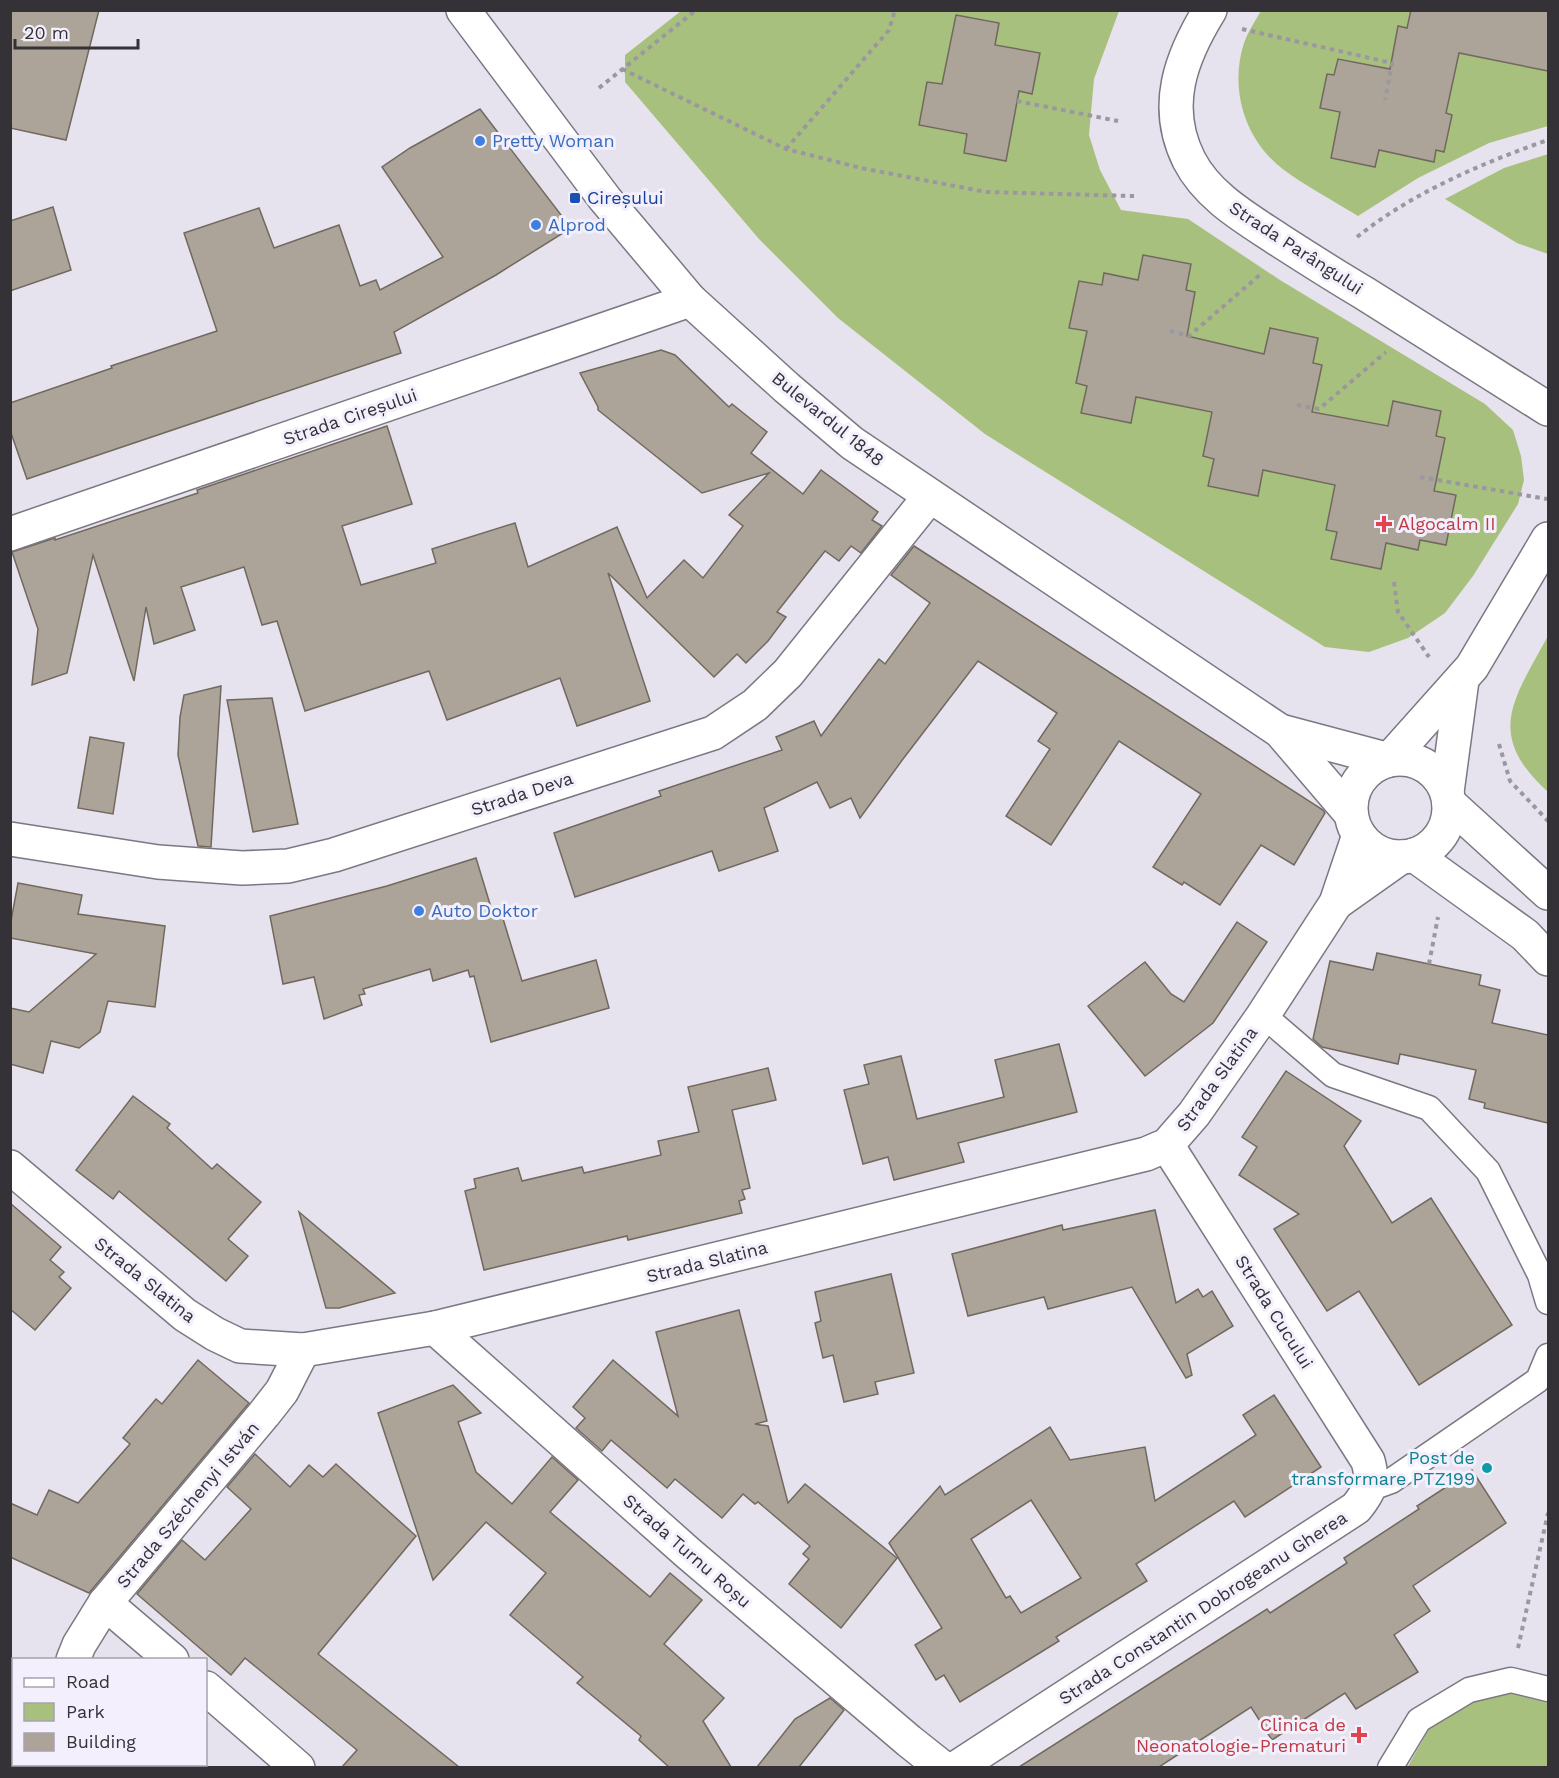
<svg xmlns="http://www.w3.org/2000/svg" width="1559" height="1778" font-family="'Work Sans',sans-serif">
<rect width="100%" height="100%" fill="#e6e2ee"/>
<!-- green -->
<g fill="#a8c07e">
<path d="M681 11H1119L1094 79 1089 135 1100 170 1121 210 1188 219 1280 280 1485 404 1513 430 1521 456 1524 480 1518 504 1473 576 1445 613 1408 638 1369 652 1325 647 985 434 838 318 759 239 625 82V55Z"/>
<path d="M1261 11H1548V126L1489 143 1418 178 1358 216C1334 201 1307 187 1284 170 1245 141 1229 89 1244 43 1248 32 1255 21 1261 11Z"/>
<path d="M1548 154V254L1517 243 1445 199 1504 168Z"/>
<path d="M1548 636V792C1484 734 1514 699 1548 636Z"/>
<path d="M1513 1693 1548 1701V1767L1407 1768 1429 1729 1474 1702Z"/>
</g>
<!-- building -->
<g fill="#aca499" stroke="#71695f" stroke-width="1.5" fill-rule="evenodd">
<path d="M10 10H99L66 140 10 128Z"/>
<path d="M1411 10H1548V71L1459 53 1446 113 1452 115 1444 152 1436 150 1434 162 1379 150 1375 167 1331 158 1340 112 1320 108 1327 74 1334 75 1338 59 1390 69 1398 26 1407 28Z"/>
<path d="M956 15 999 23 995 45 1040 53 1032 94 1019 91 1006 161 964 153 967 134 919 125 927 82 942 84Z"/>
<path d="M480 109 571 228 496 275 394 332 401 353 27 479 10 430V403L112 368 111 366 217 331 184 233 259 208 274 248 339 225 360 286 376 280 380 290 443 257 382 167 410 148Z"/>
<path d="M53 207 71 270 10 291V221Z"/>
<path d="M1143 255 1191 264 1186 290 1195 292 1187 336 1264 354 1270 328 1318 338 1313 363 1322 365 1312 412 1388 426 1393 401 1441 411 1436 436 1445 438 1434 491 1456 495 1446 545 1420 540 1418 550 1386 543 1381 569 1331 559 1337 532 1326 530 1335 485 1263 470 1258 496 1208 486 1214 459 1203 456 1212 412 1136 397 1131 423 1081 413 1087 386 1076 383 1087 331 1069 328 1079 281 1102 285 1104 273 1138 280Z"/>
<path d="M661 350 675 355 729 407 732 404 767 432 751 453 803 494 821 470 878 512 872 520 882 526 861 553 851 546 839 561 825 551 777 612 786 617 768 641 746 663 737 654 714 677 608 573 650 701 577 726 560 678 447 720 429 671 305 711 277 621 262 625 244 567 181 587 195 630 154 644 146 607 134 681 93 555 67 673 32 685 38 629 12 552 55 538V540L198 493 197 490 387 426 412 504 342 526 361 585 436 563 432 549 515 523 528 567 617 527 647 598 684 560 703 578 743 526 729 515 769 473 702 493 598 410V407L580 373Z"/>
<path d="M914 546 1323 810 1325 813 1294 865 1261 845 1220 905 1184 882 1182 885 1153 867 1201 794 1119 741 1051 845 1006 816 1050 749 1038 741 1057 713 978 661 903 759 860 818 851 798 830 808 817 782 764 808 778 851 719 871 712 851 575 897 554 833 661 796 659 791 782 750 776 737 814 721 821 736 879 659 885 664 930 603 891 575Z"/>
<path d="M221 686 211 847 198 846 178 755 180 717 184 695Z"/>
<path d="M272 698 298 824 253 832 227 700Z"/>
<path d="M90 737 124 743 113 814 78 808Z"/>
<path d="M476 858 493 914 501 912 522 981 596 960 609 1008 491 1042 474 976 470 977 468 970 433 981 430 969 363 989 365 994 359 995 362 1005 324 1019 314 977 283 984 270 916 387 886Z"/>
<path d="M18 883 82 895 78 914 165 926 155 1007 108 1001 100 1032 79 1048 51 1041 43 1073 10 1064V1008L29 1012 96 954 10 938V926Z"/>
<path d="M1237 922 1267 942 1213 1023 1145 1076 1088 1006 1145 962 1171 994 1184 1002Z"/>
<path d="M1377 953 1481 975 1479 985 1500 990 1492 1023 1548 1035V1123L1484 1108 1485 1103 1469 1099 1476 1070 1400 1054 1398 1064 1322 1047 1313 1039 1330 961 1373 970Z"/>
<path d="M1059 1044 1077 1112 958 1143 964 1162 894 1180 888 1157 863 1164 844 1090 869 1084 864 1065 901 1056 917 1119 1004 1097 995 1060Z"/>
<path d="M768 1068 776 1100 732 1110 750 1188 742 1190 745 1199 739 1201 742 1213 628 1240 627 1236 484 1270 465 1191 476 1188 474 1179 518 1168 522 1181 582 1167 584 1173 661 1155 658 1141 699 1132 688 1087Z"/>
<path d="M1286 1071 1361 1121 1344 1146 1392 1223 1431 1198 1512 1325 1419 1385 1359 1291 1327 1311 1274 1229 1299 1214 1239 1175 1257 1147 1242 1137Z"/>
<path d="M133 1096 170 1124 167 1128 212 1169 217 1164 261 1202 228 1239 248 1256 226 1281 119 1191 113 1199 76 1170Z"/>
<path d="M10 1203 61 1247 50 1260 64 1272 59 1277 71 1288 35 1330 10 1309Z"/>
<path d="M1155 1210 1176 1303 1198 1289 1203 1297 1212 1291 1233 1326 1187 1354 1192 1375 1186 1378 1132 1287 1048 1309 1044 1297 968 1316 952 1254 1062 1225 1063 1230Z"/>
<path d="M299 1212 395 1293 339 1308H326Z"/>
<path d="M891 1274 914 1373 875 1382 878 1394 844 1402 833 1355 823 1358 815 1323 821 1321 815 1292Z"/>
<path d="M739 1310 767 1421 755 1424 768 1426 788 1503 805 1484 897 1558 841 1628 789 1584 809 1559 803 1554 810 1546 758 1502 755 1504 743 1494 722 1518 675 1479 667 1488 611 1440 602 1451 576 1428 585 1418 573 1407 613 1360 678 1416 656 1332Z"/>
<path d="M198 1360 249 1403 89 1593 10 1557V1503L37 1515 49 1490 78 1503 130 1444 123 1438 156 1399 162 1404Z"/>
<path d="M453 1385 481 1413 458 1422 476 1472 512 1504 552 1457 578 1480 550 1512 650 1597 670 1573 702 1600 664 1644 724 1698 703 1721 731 1767H669L639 1740 641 1736 577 1683 583 1677 510 1615 546 1573 486 1522 433 1580 378 1413Z"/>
<path d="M1274 1395 1321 1467 1245 1517 1234 1501 1136 1564 1147 1581 1056 1637 1059 1641 960 1702 944 1675 936 1680 915 1645 942 1628 889 1543 940 1486 945 1495 1050 1427 1070 1460 1145 1447 1155 1501 1256 1435 1243 1415ZM1031 1500 1081 1578 1021 1613 1010 1596 1006 1598 971 1539Z"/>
<path d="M255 1454 290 1487 309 1465 323 1477 336 1464 416 1536 318 1654 459 1767H342L357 1750 245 1658 231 1675 137 1594 182 1540 205 1560 251 1509 227 1487Z"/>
<path d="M1472 1470 1506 1523 1413 1586 1430 1611 1394 1635 1418 1672 1356 1709 1345 1693 1272 1740 1251 1707 1159 1767H1019L1267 1609 1270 1613 1347 1563 1344 1558 1419 1509 1417 1506Z"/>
<path d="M830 1698 844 1710 799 1767H757L795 1719Z"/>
</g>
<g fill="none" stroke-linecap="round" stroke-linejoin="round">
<!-- lane casing -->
<g stroke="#7c7883" stroke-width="27">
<g id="lane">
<path d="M1262 1017 1276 1026 1333 1075 1429 1108 1488 1171 1540 1275 1548 1302"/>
<path d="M1371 1483 1380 1485 1391 1481 1538 1380 1548 1356"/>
<path d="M1390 1768 1419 1720 1469 1690 1511 1680 1548 1689"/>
</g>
</g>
<!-- street casing -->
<g stroke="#7c7883" stroke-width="36">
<g id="street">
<path d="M1210 10C1181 57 1162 106 1189 160 1208 197 1246 218 1279 240 1307 258 1335 276 1364 293 1425 332 1487 370 1548 409"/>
<path d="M10 534 690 300"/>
<path d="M1389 760 1472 667 1548 539"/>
<path d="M1447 792 1462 680"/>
<path d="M10 839 158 862 242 868 288 866 334 855 713 733 755 705 788 673 930 496"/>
<path d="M1336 903 1401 857"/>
<path d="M10 1167 185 1315 215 1334 240 1346 303 1350 435 1328 1146 1154 1167 1145 1194 1114 1262 1017 1336 903 1359 835"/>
<path d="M435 1328 688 1553 909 1741 943 1768"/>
<path d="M105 1603 172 1660"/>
<path d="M73 1660 79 1645 105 1603 264 1414 282 1391 303 1350"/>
<path d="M206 1688 298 1768"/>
<path d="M35 1768 36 1764"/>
<path d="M956 1768 1356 1508C1370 1491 1374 1482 1368 1461L1167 1145"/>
</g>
</g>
<!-- secondary casing -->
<g stroke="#7c7883" stroke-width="36">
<g id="secondary">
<path d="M463 10 605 199 690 300 787 388 852 443 1280 731 1351 814"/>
<path d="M1280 731 1389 760"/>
<circle cx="1400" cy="808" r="49"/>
<path d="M1449 803 1548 893"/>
<path d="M1414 855 1525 935 1548 959"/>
</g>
</g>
<!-- path -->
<g stroke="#9b97a0" stroke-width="4" stroke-dasharray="4.5 4.5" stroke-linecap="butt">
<path d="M1242 29 1392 63 1385 100"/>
<path d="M622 69 786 149 861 168 986 192 1134 196"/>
<path d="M599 88 696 10"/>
<path d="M1017 101 1118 121"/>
<path d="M786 149 889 30 895 10"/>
<path d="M1357 237C1412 193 1482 163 1548 140"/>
<path d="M1170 331 1189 336 1262 273"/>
<path d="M1297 405 1319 409 1386 352"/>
<path d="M1420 477 1547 499"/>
<path d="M1394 582 1398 612 1429 657"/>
<path d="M1499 744 1510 781 1548 821"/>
<path d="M1429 964 1438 917"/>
<path d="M1518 1648 1548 1513"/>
</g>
<!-- lane -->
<use href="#lane" stroke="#fff" stroke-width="24"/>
<!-- street -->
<use href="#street" stroke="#fff" stroke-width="33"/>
<!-- secondary -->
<use href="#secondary" stroke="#fff" stroke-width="33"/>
</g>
<!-- markers -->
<g fill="#3f7fe0" stroke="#f4effc" stroke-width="2">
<circle cx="480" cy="141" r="6"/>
<circle cx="536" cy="225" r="6"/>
<circle cx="419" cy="911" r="6"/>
</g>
<rect fill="#1a4fb4" stroke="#f4effc" stroke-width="2" x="569" y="192" width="12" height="12" rx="3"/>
<g fill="#e0444e" stroke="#f4effc" stroke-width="2">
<path d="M1381 515h6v6h6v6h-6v6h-6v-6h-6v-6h6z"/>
<path d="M1356 1726h6v6h6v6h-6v6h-6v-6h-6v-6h6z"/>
</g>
<circle fill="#0f9aa8" stroke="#f4effc" stroke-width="2" cx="1487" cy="1468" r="6"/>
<g text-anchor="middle" stroke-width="6" stroke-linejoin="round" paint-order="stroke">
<!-- shop labels -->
<g font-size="18" fill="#366cbe" stroke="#f4effc" text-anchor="start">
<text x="492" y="147">Pretty Woman</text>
<text x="548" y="231">Alprod</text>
<text x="431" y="917">Auto Doktor</text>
</g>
<!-- transit labels -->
<g font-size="18" fill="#164399" stroke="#f4effc" text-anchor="start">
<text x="587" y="204">Cireșului</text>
</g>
<!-- street labels -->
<g font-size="18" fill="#343237" stroke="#f4effc">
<text transform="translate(1296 248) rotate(33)" y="6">Strada Parângului</text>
<text transform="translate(350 417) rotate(-19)" y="6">Strada Cireșului</text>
<text transform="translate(828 419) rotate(39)" y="6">Bulevardul 1848</text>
<text transform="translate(522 794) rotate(-18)" y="6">Strada Deva</text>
<text transform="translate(1217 1079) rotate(-54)" y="6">Strada Slatina</text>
<text transform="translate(707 1262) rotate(-14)" y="6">Strada Slatina</text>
<text transform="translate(145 1280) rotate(39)" y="6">Strada Slatina</text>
<text transform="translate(1274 1312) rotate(58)" y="6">Strada Cucului</text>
<text transform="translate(188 1505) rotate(-50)" y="6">Strada Széchenyi István</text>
<text transform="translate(687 1551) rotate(41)" y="6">Strada Turnu Roșu</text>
<text transform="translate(1203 1608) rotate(-33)" y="6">Strada Constantin Dobrogeanu Gherea</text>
</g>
<!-- health labels -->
<g font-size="18" fill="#be3a42" stroke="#f4effc" text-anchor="start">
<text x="1398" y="530">Algocalm II</text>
<text x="1346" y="1731" text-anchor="end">Clinica de<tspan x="1346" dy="21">Neonatologie-Prematuri</tspan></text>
</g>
<!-- culture labels -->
<g font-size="18" fill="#0d838f" stroke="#f4effc" text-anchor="end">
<text x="1475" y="1464">Post de<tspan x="1475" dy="21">transformare PTZ199</tspan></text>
</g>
</g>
<!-- border -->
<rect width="1559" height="1778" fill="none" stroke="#343237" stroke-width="24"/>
<!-- legend -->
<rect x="12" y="1658" width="195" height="108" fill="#f4effc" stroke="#a7a3ad" stroke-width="1.5"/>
<rect x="24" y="1678" width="30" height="9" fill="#ffffff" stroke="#a7a3ad" stroke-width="1.5"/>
<text x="66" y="1688" font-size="18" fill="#343237">Road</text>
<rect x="24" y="1703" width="30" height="18" fill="#a8c07e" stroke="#a7a3ad" stroke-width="1.5"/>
<text x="66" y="1718" font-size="18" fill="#343237">Park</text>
<rect x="24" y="1733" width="30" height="18" fill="#aca499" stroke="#a7a3ad" stroke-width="1.5"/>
<text x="66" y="1748" font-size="18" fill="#343237">Building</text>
<!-- scale -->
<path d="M15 39v9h123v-9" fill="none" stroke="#343237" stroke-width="3"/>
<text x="24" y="39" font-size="18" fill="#343237" stroke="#f4effc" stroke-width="4.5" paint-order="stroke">20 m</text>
</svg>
